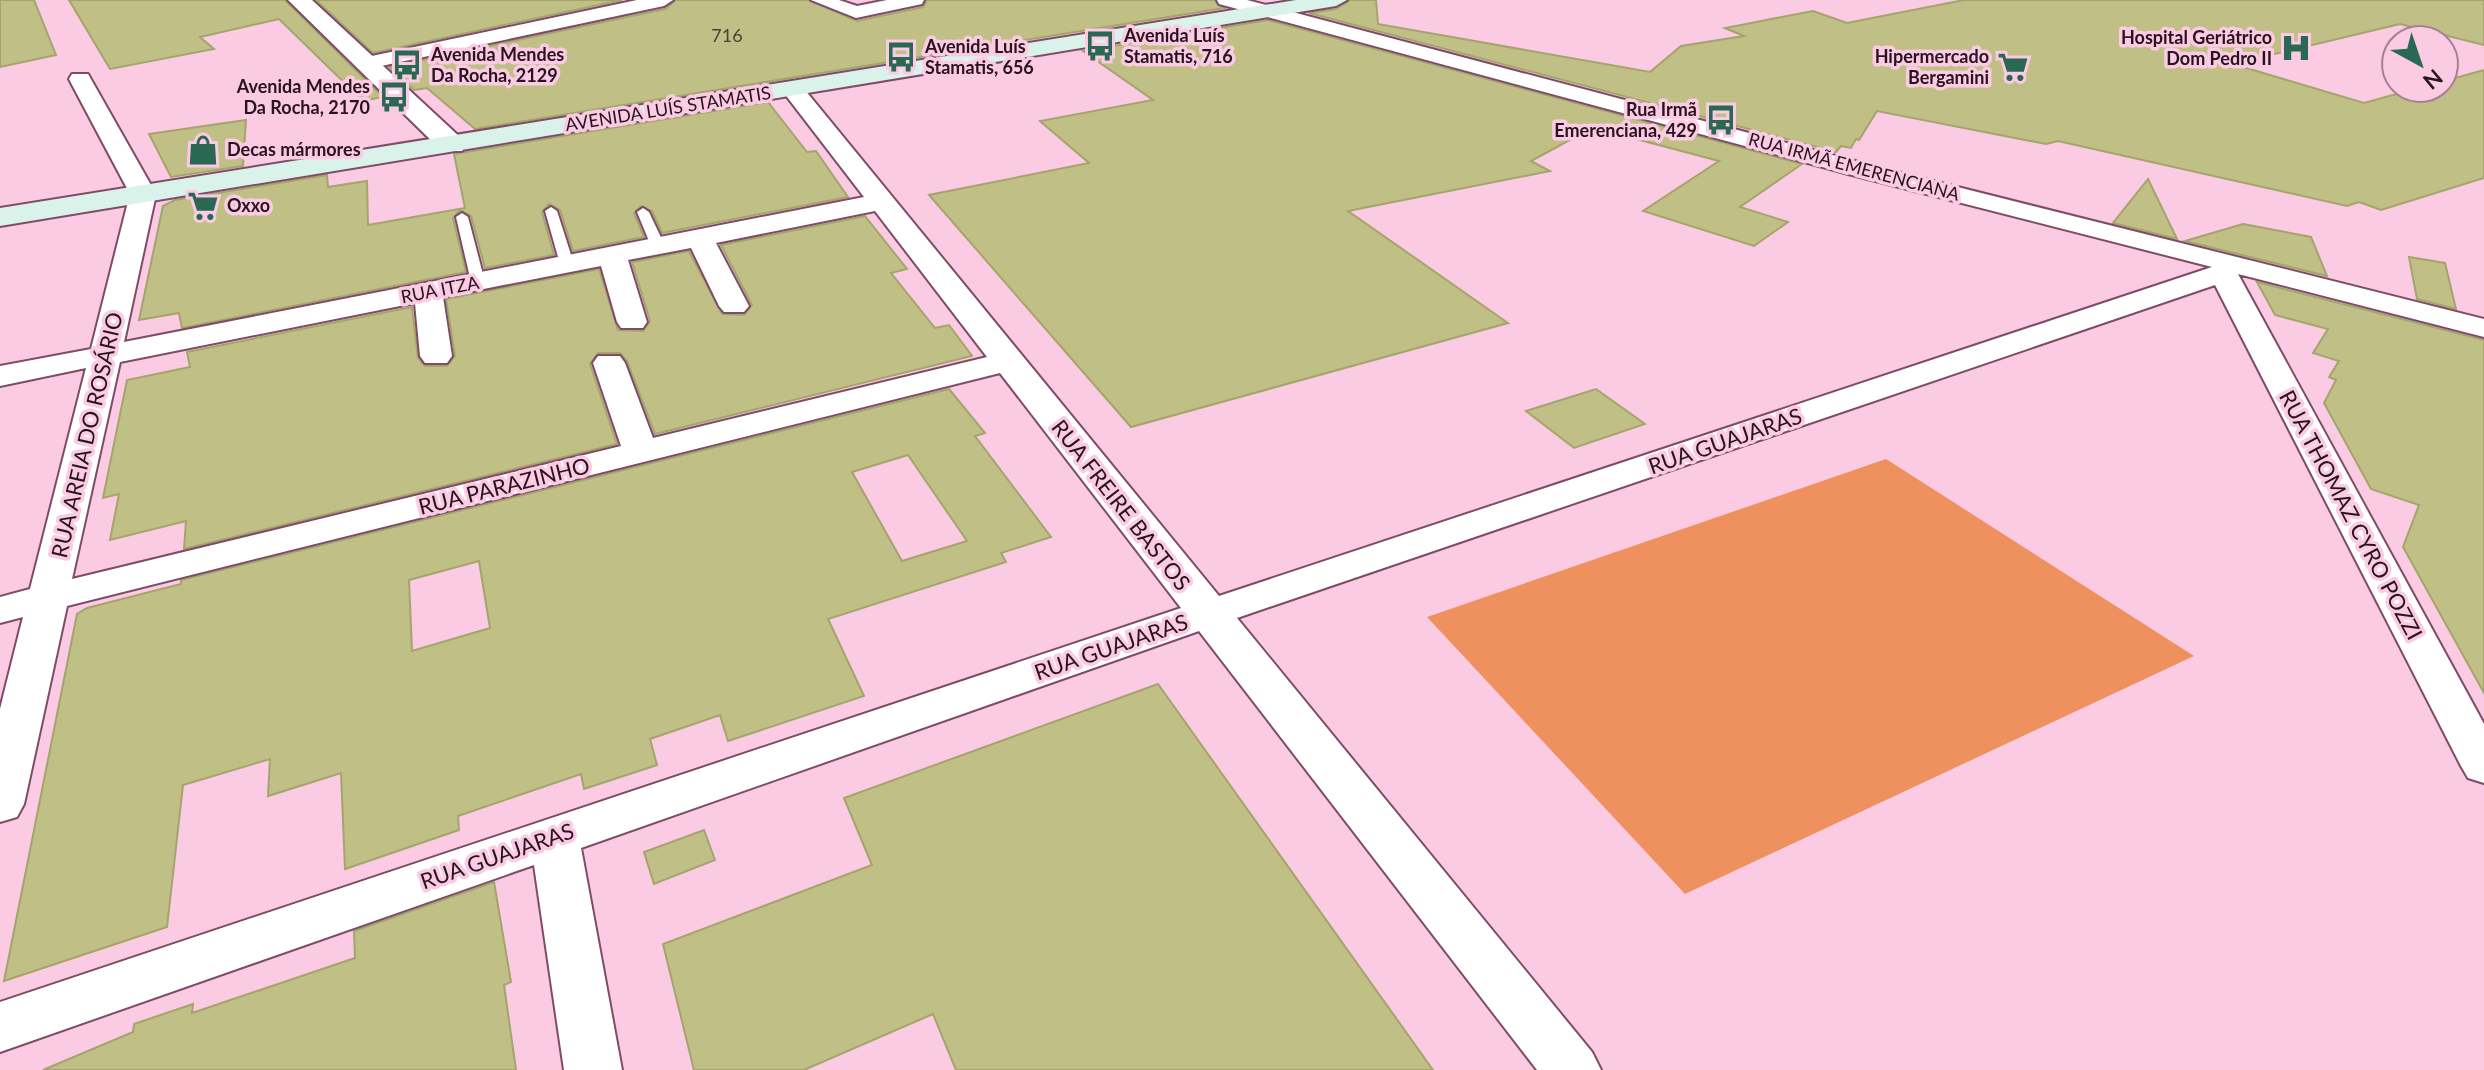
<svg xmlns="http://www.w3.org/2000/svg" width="2484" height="1070" font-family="Lato,sans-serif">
<rect width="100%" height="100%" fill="#facbe2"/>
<!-- green -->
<path fill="#ef915e" d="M1886 459 2194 656 1685 894 1427 617Z"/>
<!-- building -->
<g fill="#bfbf86" stroke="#a4a46c" stroke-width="2" fill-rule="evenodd">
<path d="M0 0H34L56 55 0 67Z"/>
<path d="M69 0H285L383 97 363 101 279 19 200 37 214 49 110 69Z"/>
<path d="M316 0H622L373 53Z"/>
<path d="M676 0H808L857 21 923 7 927 0H1214L1224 8 475 129 427 88 414 90 389 67 665 9Z"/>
<path d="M1350 0H1376L1378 24 1650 72 1681 46 1744 36 1725 28 1813 11 1847 23 1964 0H2484V45L2400 24 2233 64 2364 103 2418 88H2444V81L2484 70V178L2381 210 2359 202 2347 206 2058 141 2046 144 1877 111 1859 140 1856 139 1851 148 1841 146 1836 152 1309 13 1336 9Z"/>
<path d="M1268 20 1802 164 1740 207 1788 222 1754 246 1643 211 1719 161 1602 130H1588L1531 161 1550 171 1348 211 1508 323 1131 427 929 195 1089 163 1040 121 1153 100 1083 51Z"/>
<path d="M768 102 807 152 816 151 848 197 662 233 652 211 641 206 634 213 644 237 573 251 560 210 549 204 542 212 554 255 485 268 471 216 460 210 453 218 466 272 182 328 179 313 139 320 163 206 175 200 327 175 328 187 367 181 368 225 465 208 454 154Z"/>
<path d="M246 120 243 166 171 177 149 134Z"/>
<path d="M2148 179 2177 239 2113 223Z"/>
<path d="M865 216 907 269 891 273 935 328 949 325 972 356 655 434 627 361 620 353H598L590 364 617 444 184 549 186 521 110 540 119 494 103 498 127 380 190 367 187 352 412 307 418 358 425 366H447L455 356 446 299 599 269 618 330 643 331 650 321 632 262 689 251 722 314 744 315 752 305 721 245Z"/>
<path d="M2243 224 2311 237 2327 276 2185 241Z"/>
<path d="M2409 257 2445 263 2456 309 2417 299Z"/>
<path d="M2257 282 2484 340V693L2403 547 2419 505 2371 489 2324 403 2336 380 2329 377 2339 361 2313 353 2328 329 2275 315Z"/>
<path d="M949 389 985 433 975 436 1051 537 1001 553 1006 562 828 619 864 696 728 741 720 715 650 739 657 765 584 789 581 774 458 816 459 830 345 869 341 773 268 796 270 759 183 785 167 927 4 981 77 614 87 608 181 584V580ZM908 455 967 541 902 561 852 472ZM479 561 490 628 412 651 409 580Z"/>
<path d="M1596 389 1645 424 1574 448 1526 411Z"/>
<path d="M1158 684 1433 1070H956L933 1014 804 1070H694L663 944 872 865 844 798Z"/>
<path d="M704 830 715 860 654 884 644 852Z"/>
<path d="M494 882 511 982 504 985 516 1070H43L133 1032 134 1024 193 1004 192 1013 355 958 354 931Z"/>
</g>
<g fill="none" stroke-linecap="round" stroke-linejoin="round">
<!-- service casing -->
<g stroke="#7e4c66" stroke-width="4">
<g id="service">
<path d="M551 207 557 211 574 264 572 267H562L560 264 545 211Z"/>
<path d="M643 208 649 212 665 246 663 249 651 246 637 212Z"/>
<path d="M462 213 468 217 485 282 483 285H473L471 282 456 217Z"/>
</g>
</g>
<!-- minor casing -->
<g stroke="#7e4c66" stroke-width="4">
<g id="minor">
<path d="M637 0H673L664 6 367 69 357 63 367 57Z"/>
<path d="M811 0H839L857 6 887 0H924L922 4 856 18Z"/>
<path d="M1217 0H1247L1870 165 2484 319V337L2238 274 2484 724V783L2468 778 2461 766 2215 285 1237 618 1592 1052 1601 1070H1537L1199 631 581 848 622 1070H564L534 865 0 1052V1002L1181 608 1000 373 67 606 24 804 17 817 0 822V709L23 617 0 623V597L30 589 86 368 0 386V366L91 349 130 194 69 79 72 74H88L156 194 124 342 864 197 781 89 792 82 800 84 1219 596 2212 267 1852 175 1219 4ZM875 211 987 357 653 438 625 363 620 356H598L593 363 621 446 72 579 120 362 415 303 420 356 425 363H447L452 356 443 297 601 266 617 322 621 328H643L647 322 628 260 691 248 719 306 724 312H744L749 306 716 243Z"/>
</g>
</g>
<!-- tertiary casing -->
<g stroke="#7e4c66" stroke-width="4">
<path id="tertiary" d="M288 0H312L462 139 466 145 462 151H442Z"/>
</g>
<!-- secondary casing -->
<g stroke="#7e4c66" stroke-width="4">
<path id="secondary" d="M1296 0H1347L1336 6 0 226V208Z"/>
</g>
<!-- service -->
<use href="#service" fill="#fff" fill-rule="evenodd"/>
<!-- minor -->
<use href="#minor" fill="#fff" fill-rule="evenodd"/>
<!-- tertiary -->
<use href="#tertiary" fill="#fff" fill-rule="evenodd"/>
<!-- secondary -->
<use href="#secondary" fill="#daf3ea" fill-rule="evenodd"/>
</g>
<!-- icons -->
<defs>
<g id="bus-bare" transform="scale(2.4)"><path d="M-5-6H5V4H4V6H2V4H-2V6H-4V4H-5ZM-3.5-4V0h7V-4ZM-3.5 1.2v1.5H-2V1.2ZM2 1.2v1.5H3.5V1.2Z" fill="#2b6854" stroke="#facbe2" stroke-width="2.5" paint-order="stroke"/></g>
<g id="hospital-bare" transform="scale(2.4)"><path d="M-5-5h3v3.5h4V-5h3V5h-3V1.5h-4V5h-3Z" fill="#2b6854" stroke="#facbe2" stroke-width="2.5" paint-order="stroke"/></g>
<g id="supermarket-bare" transform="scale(2.4)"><path d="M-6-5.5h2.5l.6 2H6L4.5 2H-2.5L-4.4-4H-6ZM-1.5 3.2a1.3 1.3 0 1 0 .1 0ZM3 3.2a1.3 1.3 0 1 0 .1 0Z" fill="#2b6854" stroke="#facbe2" stroke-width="2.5" paint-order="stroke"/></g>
<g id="shop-bare" transform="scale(2.4)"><path d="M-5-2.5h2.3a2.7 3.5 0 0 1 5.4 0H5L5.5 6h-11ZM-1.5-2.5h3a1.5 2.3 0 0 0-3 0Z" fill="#2b6854" stroke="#facbe2" stroke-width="2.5" paint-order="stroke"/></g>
</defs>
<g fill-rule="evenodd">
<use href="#bus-bare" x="1100" y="46"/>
<use href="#hospital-bare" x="2296" y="48"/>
<use href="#bus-bare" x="901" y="57"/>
<use href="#bus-bare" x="407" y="65"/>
<use href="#supermarket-bare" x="2013" y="67"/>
<use href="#bus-bare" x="394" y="97"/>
<use href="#bus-bare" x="1721" y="120"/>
<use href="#shop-bare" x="203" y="150"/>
<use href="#supermarket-bare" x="203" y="206"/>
</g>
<g text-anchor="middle" stroke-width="7" stroke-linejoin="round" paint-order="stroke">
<!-- number labels -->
<g font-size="18" fill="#4e3e38">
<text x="727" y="42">716</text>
</g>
<!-- far-poi labels -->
<g font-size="18" font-weight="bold" fill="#28131e" stroke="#facbe2" text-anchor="start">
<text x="1124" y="42">Avenida Luís<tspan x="1124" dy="21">Stamatis, 716</tspan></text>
<text x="2272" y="44" text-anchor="end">Hospital Geriátrico<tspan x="2272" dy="21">Dom Pedro II</tspan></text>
<text x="925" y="53">Avenida Luís<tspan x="925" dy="21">Stamatis, 656</tspan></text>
<text x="431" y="61">Avenida Mendes<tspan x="431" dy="21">Da Rocha, 2129</tspan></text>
<text x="1989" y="63" text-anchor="end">Hipermercado<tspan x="1989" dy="21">Bergamini</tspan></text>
<text x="370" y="93" text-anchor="end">Avenida Mendes<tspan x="370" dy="21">Da Rocha, 2170</tspan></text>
<text x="1697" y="116" text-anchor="end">Rua Irmã<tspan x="1697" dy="21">Emerenciana, 429</tspan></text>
<text x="227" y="156">Decas mármores</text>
<text x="227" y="212">Oxxo</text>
</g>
<!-- far-street labels -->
<g font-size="18" fill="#28131e" stroke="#facbe2">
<text transform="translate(668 109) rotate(-9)" y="6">AVENIDA LUÍS STAMATIS</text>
<text transform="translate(1854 167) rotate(15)" y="6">RUA IRMÃ EMERENCIANA</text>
<text transform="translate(440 290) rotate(-11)" y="6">RUA ITZA</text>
</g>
<!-- street labels -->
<g font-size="22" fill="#28131e" stroke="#facbe2">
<text transform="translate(87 435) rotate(-77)" y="8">RUA AREIA DO ROSÁRIO</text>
<text transform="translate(1725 441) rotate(-19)" y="8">RUA GUAJARAS</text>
<text transform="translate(504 486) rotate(-14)" y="8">RUA PARAZINHO</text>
<text transform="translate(1121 505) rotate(52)" y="8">RUA FREIRE BASTOS</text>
<text transform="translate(2351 515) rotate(62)" y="8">RUA THOMAZ CYRO POZZI</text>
<text transform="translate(1111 647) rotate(-19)" y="8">RUA GUAJARAS</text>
<text transform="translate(497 856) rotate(-19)" y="8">RUA GUAJARAS</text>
</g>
</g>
<!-- north arrow -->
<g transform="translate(2420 64) rotate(140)"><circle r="38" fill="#facbe2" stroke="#a68194" stroke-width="2"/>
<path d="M0-6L14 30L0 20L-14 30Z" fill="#2b6854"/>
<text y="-12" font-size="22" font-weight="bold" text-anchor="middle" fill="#28131e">N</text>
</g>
</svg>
